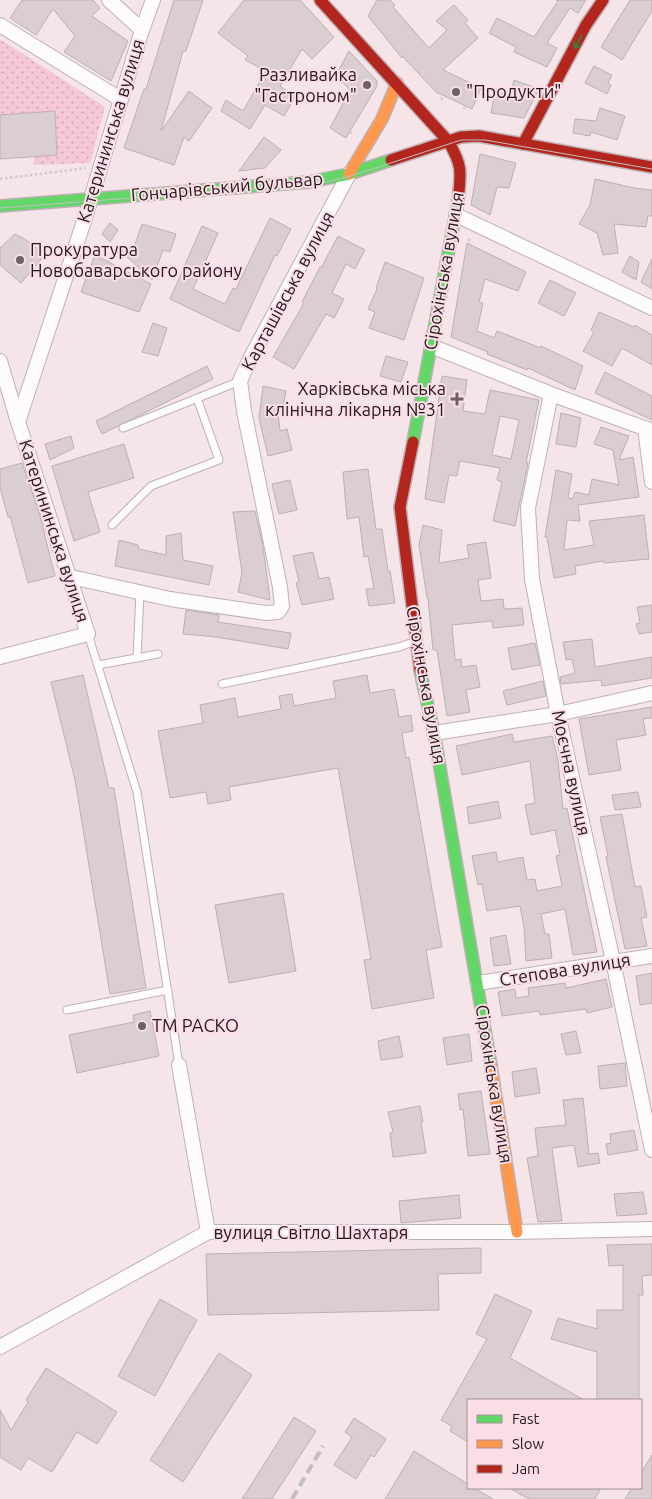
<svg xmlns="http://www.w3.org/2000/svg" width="652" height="1499" font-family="Ubuntu,sans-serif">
<defs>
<pattern id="park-dots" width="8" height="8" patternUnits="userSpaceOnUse" patternTransform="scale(1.25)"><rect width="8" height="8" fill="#f6c7d4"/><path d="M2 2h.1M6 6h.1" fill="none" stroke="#d3aab6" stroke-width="1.8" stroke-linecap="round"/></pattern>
</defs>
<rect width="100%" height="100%" fill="#f5e4e8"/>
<!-- park -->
<path fill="url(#park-dots)" d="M0 39 105 107 90 163 34 165V157L57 155 55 112 0 115Z"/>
<!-- building -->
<g fill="#daced1" stroke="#bdb0b3" fill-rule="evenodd">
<path d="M22 0H93L100 8 92 16 128 41 111 81 64 52 75 36 53 9 36 35 10 18Z"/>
<path d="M174 0H203L186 51H183L161 131 189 91 212 108 189 141 184 137 174 165 124 148 144 89H146Z"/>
<path d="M244 0H300L334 37 312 59 302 49 280 86 295 97 284 116 265 105 250 129 221 111 226 100 243 111 266 71 245 60 248 56 218 33Z"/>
<path d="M377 0H390L395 5 393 7 429 48 447 30 436 21 454 5 468 20 465 23 478 38 443 70 481 88 472 109 436 92 403 57 402 58 368 16Z"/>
<path d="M556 0H586L578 13 570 8 547 43 557 48 547 67 514 52 516 47 489 33 497 18 534 37 558 1Z"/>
<path d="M630 0H652V11L622 60 601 47Z"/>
<path d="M349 51 377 81V86L346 138 330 128 350 90 336 75Z"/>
<path d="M594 66 612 75 608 83 611 85 607 94 585 83Z"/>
<path d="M514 80 539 89 524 118 491 113 495 89 511 92Z"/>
<path d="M600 108 625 116 617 140 591 132 590 136 573 133 575 119 596 121Z"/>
<path d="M55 111 57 155 0 159V115Z"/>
<path d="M264 137 281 150 265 168 239 171Z"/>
<path d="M480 154 516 163 509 188 497 187 490 215 471 205Z"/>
<path d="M595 179 634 188 652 190V216H648L646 227 614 224 618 253 603 255 597 233 579 224 590 205Z"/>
<path d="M270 218 291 229 277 256 275 255 239 332 170 299 202 226 218 233 193 289 225 304 233 288 236 289Z"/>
<path d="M110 223 118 230 110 242 102 234Z"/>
<path d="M142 224 176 234 170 252 163 250 152 280 122 252 132 253Z"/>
<path d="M15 234 26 240 45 255 21 283 0 265V248Z"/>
<path d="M338 236 365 250 355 269 346 264 332 293 344 299 334 318 326 314 294 369 273 357 304 303 302 302 320 267 321 268Z"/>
<path d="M467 243 526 272 518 291 485 279 479 302 483 303 477 331 494 338 497 331 541 348V346L583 366 575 390 528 368 527 370 487 354 488 352 451 337Z"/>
<path d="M95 255 151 284 139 312 81 292Z"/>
<path d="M630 256 639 262 636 280 622 272Z"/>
<path d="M652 259V289L641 282Z"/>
<path d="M385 262 424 278 404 340 369 328 375 312 368 309 377 289 376 288Z"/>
<path d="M550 280 576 293 564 316 538 303Z"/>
<path d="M599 312 634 327 635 325 652 335V365L622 348 612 366 583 351 594 332 591 330Z"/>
<path d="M153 323 167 328 158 356 142 352Z"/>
<path d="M386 356 408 362 401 382 380 376Z"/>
<path d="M207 366 213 379 102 434 96 421Z"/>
<path d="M605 372 652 396V420L595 393Z"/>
<path d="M442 376 467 380 463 411 485 414 490 390 539 400 526 463H528L515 526 493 521 502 482 497 480 500 468 460 461 457 476 449 475 444 503 425 499ZM500 416 519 420 511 459 492 455Z"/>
<path d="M263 386 286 391 283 408 278 413 280 431 287 429 292 450 268 456 259 418Z"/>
<path d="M561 413 581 418 576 447 556 444Z"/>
<path d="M601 427 629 436 619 460 633 457 639 497 578 505 580 521 567 520 564 550 594 545 589 521 644 515 649 559 604 563 603 561 575 566 576 574 554 578 547 537H545L556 470 572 474 568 498 572 499 575 492 589 495 592 479 619 485 613 450 594 444Z"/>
<path d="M71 436 74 448 50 460 45 444Z"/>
<path d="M124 444 134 478 88 492 100 532 74 541 52 466Z"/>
<path d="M22 463 39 512 55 576 28 583 10 516 8 517 0 488V469Z"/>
<path d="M368 469 376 529H382L388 571H390L395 603 369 606 366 589H374L368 556 364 557 359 517 347 519 343 472Z"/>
<path d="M290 480 297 510 279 514 272 484Z"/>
<path d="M255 511 263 546 270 600 238 592 242 573 233 512Z"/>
<path d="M423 525 442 530 439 563 469 558 467 545 486 542 491 578 478 580 481 601 503 599 504 609 522 608 524 625 493 628 492 621 452 625 455 660 461 659 462 667 476 665 480 687 466 690 470 712 447 716 437 650H433L428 598H427L419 545Z"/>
<path d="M181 533 183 560 213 566 209 585 115 566 119 540 138 545 139 549 166 555V536Z"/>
<path d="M313 552 319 579 329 577 334 599 302 605 296 583 299 582 293 556Z"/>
<path d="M652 605V632L639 634 636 624 640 623 637 607Z"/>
<path d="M186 610 219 615 218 622 291 633 288 649 216 637 183 634Z"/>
<path d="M592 639 595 667 652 657V678L602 686 601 680 561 684 560 677 575 673 572 659 566 660 563 642Z"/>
<path d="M535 643 540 665 512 670 508 648Z"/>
<path d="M83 675 109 788H114L146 988 110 994 75 780 51 682Z"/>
<path d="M367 675 370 693 394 689 399 717 411 715 413 731 402 733 406 758 409 757 442 947 426 950 434 998 372 1009 364 960 371 959 338 768 229 787 231 800 208 804 206 792 170 798 158 731 203 723 200 705 235 698 238 717 281 709 279 696 292 694 294 706 336 698 333 681Z"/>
<path d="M543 681 546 696 507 705 503 691Z"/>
<path d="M652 707V718L643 719 646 735 616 740 621 770 589 775 579 719Z"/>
<path d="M512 734 514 742 552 736 558 760 563 809 567 808 597 952 573 955 565 909 541 914 545 934H549L552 958 526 961 524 927 520 906 487 911 482 884 478 885 472 856 496 852 498 862 523 857 527 880 535 879 537 891 562 886 556 856 560 855 555 830 531 835 525 805 535 803 530 761 462 775 456 746Z"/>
<path d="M638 792 641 807 615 810 612 795Z"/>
<path d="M498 801 501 818 469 824 467 807Z"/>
<path d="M622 814 635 887 641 886 647 917 641 918 647 946 625 949 606 857 608 856 600 817Z"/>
<path d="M283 893 296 971 229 983 215 905Z"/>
<path d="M506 935 511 964 494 966 490 938Z"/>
<path d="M652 973V1003L640 1005 636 976Z"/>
<path d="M606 979 612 1007 587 1013 586 1009 540 1015 539 1011 502 1016 498 992 515 989 516 998 529 996 528 988 565 983 566 988Z"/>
<path d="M150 1011 159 1056 77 1073 69 1035 134 1022 133 1015Z"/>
<path d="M576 1031 581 1053 566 1055 561 1034Z"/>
<path d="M469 1034 472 1061 447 1065 443 1038Z"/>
<path d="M399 1036 403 1057 381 1060 378 1041Z"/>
<path d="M625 1063 627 1086 600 1089 598 1066Z"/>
<path d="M536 1068 540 1093 515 1097 512 1072Z"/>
<path d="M481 1091 490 1154 468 1156 463 1109 460 1110 458 1094Z"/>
<path d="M583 1098 589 1154 598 1153 600 1163 578 1167 574 1145 552 1148 562 1221 538 1222 527 1158 538 1156 535 1128 566 1125 563 1100Z"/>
<path d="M420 1106 423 1122H421L426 1153 393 1157 390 1133 393 1132 388 1112Z"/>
<path d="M634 1130 638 1150 608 1155 606 1144 611 1143 610 1134Z"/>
<path d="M643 1192 647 1214 617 1216 614 1194Z"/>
<path d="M459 1195 461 1218 401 1223 399 1201Z"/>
<path d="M652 1244V1275L642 1276 643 1295H639V1400H597V1352L551 1339 558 1318 597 1329V1310H623V1265L609 1266 607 1245Z"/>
<path d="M481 1248V1273L438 1274 439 1310 208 1315 206 1254Z"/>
<path d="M495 1294 532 1311 510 1358 584 1400H468V1442L450 1431 452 1426 441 1420 487 1339 476 1334Z"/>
<path d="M160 1299 197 1320 155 1396 118 1376Z"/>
<path d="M219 1353 252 1375 183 1482 150 1460Z"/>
<path d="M46 1368 117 1412 97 1444 77 1432 52 1472 28 1458 21 1470 0 1457V1410L11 1430 28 1402 26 1400Z"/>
<path d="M294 1417 316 1431 272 1499H242Z"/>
<path d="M354 1418 386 1439 374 1457 371 1455 356 1479 334 1465 352 1437 345 1432Z"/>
<path d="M414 1451 468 1484V1488H474L493 1499H385Z"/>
<path d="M652 1455V1499H625L632 1488H641V1473Z"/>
<path d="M509 1488H601L595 1499H529Z"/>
</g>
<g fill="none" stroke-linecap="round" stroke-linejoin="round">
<!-- lane casing -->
<g stroke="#beb1b4" stroke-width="9">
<g id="lane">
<path d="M123 428 240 381"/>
<path d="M112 525 151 486 219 460 197 398"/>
<path d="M88 634 137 792 179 1065"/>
<path d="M137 658 140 592"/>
<path d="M98 665 158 654"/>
<path d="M222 684 399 647 416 641"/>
<path d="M67 1010 168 990"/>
</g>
</g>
<!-- street casing -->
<g stroke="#beb1b4" stroke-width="16">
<g id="street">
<path d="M109 0 142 30"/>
<path d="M0 25 120 99"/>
<path d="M456 215 652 308"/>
<path d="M431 346 551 394 652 431"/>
<path d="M0 361 18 422"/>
<path d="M551 394 528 508 532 579 558 714 613 961 652 1150"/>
<path d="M645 428 652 482"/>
<path d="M71 577 170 599 266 613 278 612 282 606 280 587 244 411 240 381 250 359 349 174"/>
<path d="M0 657 88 634 18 422 86 215 142 30 153 0"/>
<path d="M434 733 558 714 652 693"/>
<path d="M478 983 652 956"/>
<path d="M179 1065 208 1232"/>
<path d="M0 1347 208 1232H517L652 1229"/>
</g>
</g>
<!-- fast casing -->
<g stroke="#beb1b4" stroke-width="14">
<g id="fast">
<path d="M0 206 309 182 349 174 391 160"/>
<path d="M413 442 458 201"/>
<path d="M420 670 434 733 491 1066"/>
</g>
</g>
<!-- slow casing -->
<g stroke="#beb1b4" stroke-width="14">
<g id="slow">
<path d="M349 174 382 119 397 83"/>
<path d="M491 1066 517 1232"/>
</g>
</g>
<!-- jam casing -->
<g stroke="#beb1b4" stroke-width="14">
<g id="jam">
<path d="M320 0 448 141C463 166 461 172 458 201"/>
<path d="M523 144 586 25 603 0"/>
<path d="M391 160 461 137 479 136 652 167"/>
<path d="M413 442 400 507 420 670"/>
</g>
</g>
<!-- path -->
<g stroke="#cfcbcb" stroke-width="2.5" stroke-dasharray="2.5 2.5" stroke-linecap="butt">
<path d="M441 100 443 97"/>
<path d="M464 107V109"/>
<path d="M351 132V134"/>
<path d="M0 179 86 168"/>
<path d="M469 239 470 243"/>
</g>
<!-- lane -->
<use href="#lane" stroke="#fefbfc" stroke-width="7"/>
<!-- street -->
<use href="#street" stroke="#fefbfc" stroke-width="14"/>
<!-- fast -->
<use href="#fast" stroke="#63d668" stroke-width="11"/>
<!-- slow -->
<use href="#slow" stroke="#ff974d" stroke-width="11"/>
<!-- jam -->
<use href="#jam" stroke="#b3261e" stroke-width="11"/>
<!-- tram -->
<path stroke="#c3bfc0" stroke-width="1" d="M0 208 316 184 348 177 461 140H485L652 169"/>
<!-- rail -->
<path stroke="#c3bfc0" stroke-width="4" stroke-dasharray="10 5" stroke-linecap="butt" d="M292 1499 323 1446"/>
</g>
<!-- one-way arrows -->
<defs><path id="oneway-shaft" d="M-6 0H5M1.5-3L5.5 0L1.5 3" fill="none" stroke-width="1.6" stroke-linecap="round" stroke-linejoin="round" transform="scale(1.25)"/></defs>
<use stroke="#447842" href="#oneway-shaft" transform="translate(578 42) rotate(118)"/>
<!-- markers -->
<g fill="#6d6164" stroke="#fbdee5" stroke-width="2">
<circle cx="367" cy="85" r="5"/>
<circle cx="456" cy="92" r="5"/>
<circle cx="20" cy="260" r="5"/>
<path d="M454.5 391.5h5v5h5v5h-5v5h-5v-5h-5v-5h5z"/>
<circle cx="142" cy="1026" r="5"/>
</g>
<g text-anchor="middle" stroke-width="4" stroke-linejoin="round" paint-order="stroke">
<!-- poi labels -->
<g font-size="18" fill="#241a1d" stroke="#fbdee5" text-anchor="start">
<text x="357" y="81" text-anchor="end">Разливайка<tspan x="357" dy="21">"Гастроном"</tspan></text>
<text x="466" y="98">"Продукти"</text>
<text x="30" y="256">Прокуратура<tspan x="30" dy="21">Новобаварського району</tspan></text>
<text x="446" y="395" text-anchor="end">Харківська міська<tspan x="446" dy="21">клінічна лікарня №31</tspan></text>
<text x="152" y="1032">ТМ РАСКО</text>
</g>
<!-- street labels -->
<g font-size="18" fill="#241a1d" stroke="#fbdee5">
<text transform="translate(111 131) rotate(-73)" y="6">Катерининська вулиця</text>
<text transform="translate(227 187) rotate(-5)" y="6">Гончарівський бульвар</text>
<text transform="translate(444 271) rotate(-80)" y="6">Сірохінська вулиця</text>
<text transform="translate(288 291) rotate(-62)" y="6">Карташівська вулиця</text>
<text transform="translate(54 531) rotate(72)" y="6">Катерининська вулиця</text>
<text transform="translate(426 685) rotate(80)" y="6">Сірохінська вулиця</text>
<text transform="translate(571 773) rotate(78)" y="6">Моєчна вулиця</text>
<text transform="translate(565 970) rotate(-9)" y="6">Степова вулиця</text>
<text transform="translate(494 1084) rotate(81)" y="6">Сірохінська вулиця</text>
<text x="311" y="1239">вулиця Світло Шахтаря</text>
</g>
</g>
<!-- legend -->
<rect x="467" y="1399" width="175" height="90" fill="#fbdee5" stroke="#a59095"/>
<rect x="477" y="1415" width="25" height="8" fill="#63d668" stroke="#a59095"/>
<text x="512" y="1424" font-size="15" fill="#241a1d">Fast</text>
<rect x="477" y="1440" width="25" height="8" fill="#ff974d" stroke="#a59095"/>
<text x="512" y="1449" font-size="15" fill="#241a1d">Slow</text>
<rect x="477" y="1465" width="25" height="8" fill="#b3261e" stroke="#a59095"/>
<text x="512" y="1474" font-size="15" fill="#241a1d">Jam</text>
</svg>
